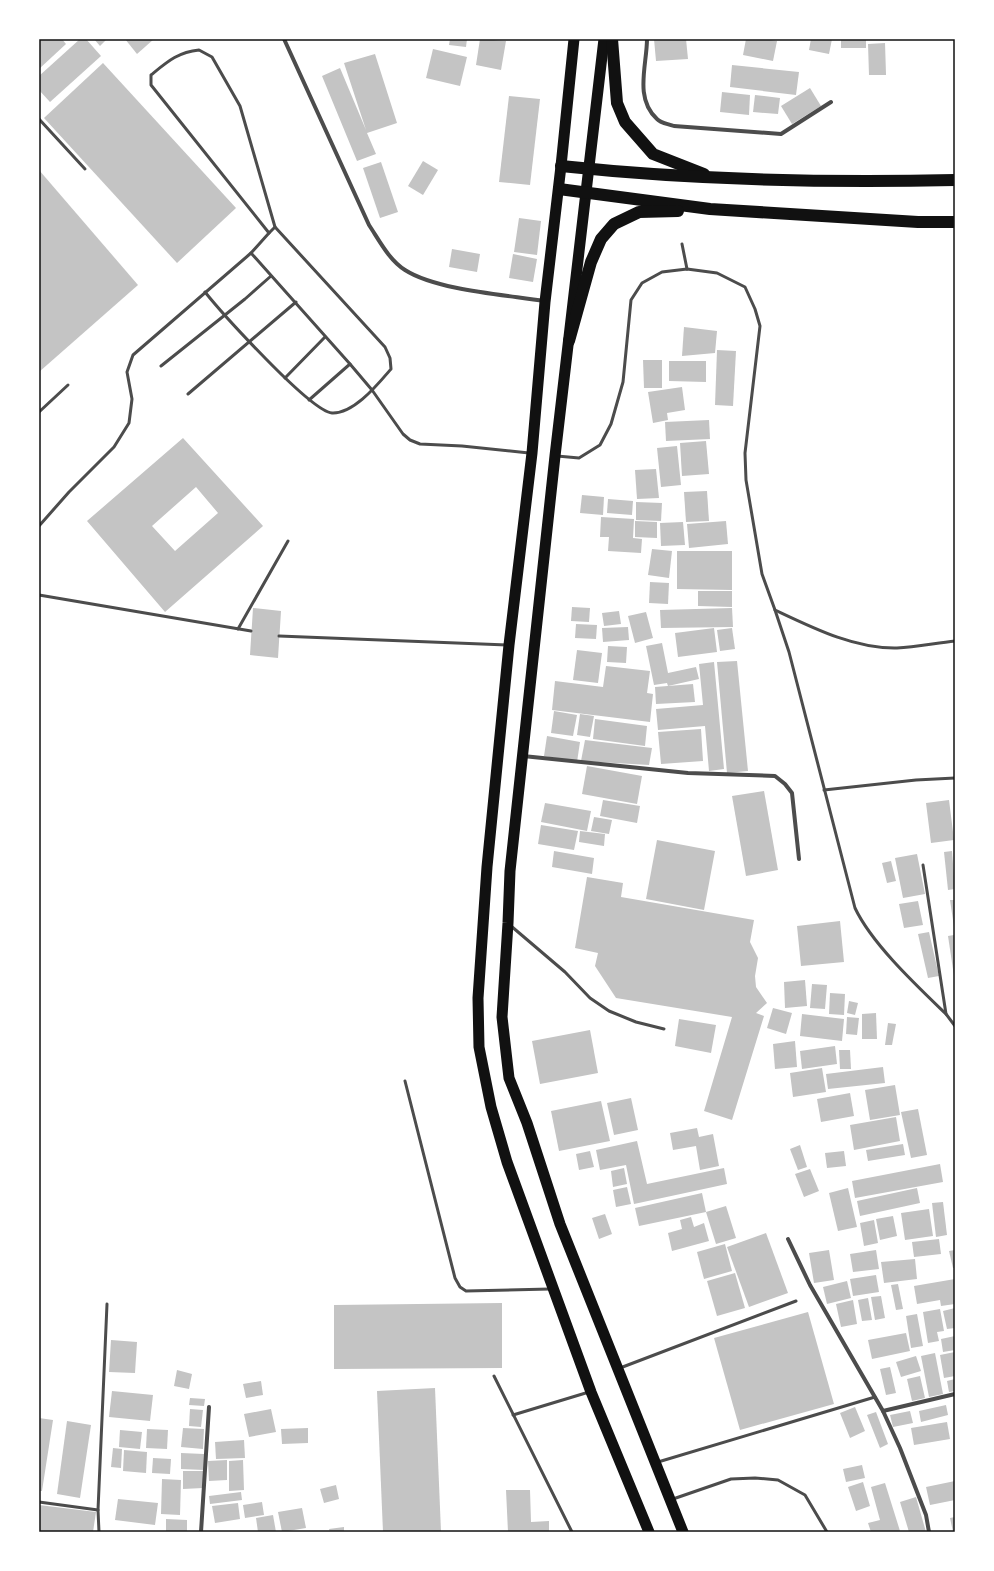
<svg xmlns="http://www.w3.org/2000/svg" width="994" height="1571" font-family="Barlow,sans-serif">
<rect width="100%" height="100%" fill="#fff"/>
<!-- building -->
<g fill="#c4c4c4" fill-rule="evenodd">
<path d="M39 39H62L66 44 39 69Z"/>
<path d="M80 39H86L101 56 50 102 39 90V76Z"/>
<path d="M94 39H107L100 46Z"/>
<path d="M125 39H154L137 54Z"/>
<path d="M450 39H467L466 47 449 45Z"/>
<path d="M480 39 506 41 501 70 476 65Z"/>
<path d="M654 39H686L688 59 656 61Z"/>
<path d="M746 39H765L777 41 773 61 743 55Z"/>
<path d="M811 39H832L829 54 809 50Z"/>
<rect x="841" y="39" width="25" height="9"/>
<path d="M885 43 886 75H869L868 44Z"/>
<path d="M433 49 467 57 460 86 426 78Z"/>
<path d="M375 54 397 123 367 133 376 154 357 161 322 76 340 68 366 130 344 63Z"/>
<path d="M103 63 236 208 177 263 44 118Z"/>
<path d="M732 65 799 72 796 95 730 87Z"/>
<path d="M810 88 821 106 792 124 781 106Z"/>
<path d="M722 92 750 95 749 115 720 112Z"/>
<path d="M755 95 780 98 778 114 753 112Z"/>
<path d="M509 96 540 99 530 185 499 182Z"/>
<path d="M423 161 438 170 423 195 408 186Z"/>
<path d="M381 162 398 212 380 218 363 168Z"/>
<path d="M39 170 138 285 39 372Z"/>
<path d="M519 218 541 221 537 255 514 252Z"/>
<path d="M452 249 480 254 477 272 449 267Z"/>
<path d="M513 254 537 259 533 282 509 278Z"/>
<path d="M684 327 717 331 715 353 682 356Z"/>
<path d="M717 350 736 351 733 406 715 405Z"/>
<path d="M643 360H662V388H644Z"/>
<path d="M669 361H706V382L669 381Z"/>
<path d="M682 387 685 410 667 413 668 420 653 423 648 392Z"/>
<path d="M709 420 710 439 666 441 665 422Z"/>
<path d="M183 438 263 526 165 612 87 521ZM196 487 218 513 175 551 152 526Z"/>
<path d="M706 441 709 474 682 476 680 443Z"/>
<path d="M677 446 681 485 661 487 657 448Z"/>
<path d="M656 469 659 498 637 499 635 470Z"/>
<path d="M707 491 709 521 686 522 684 492Z"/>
<path d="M582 495 604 497 603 515 580 513Z"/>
<path d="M608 499 633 501 632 515 607 513Z"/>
<path d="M636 502 662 503 661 521 636 520Z"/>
<path d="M601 517 634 519 633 538 642 539 641 553 608 551 609 537H600Z"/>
<path d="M635 521 657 522V538L635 537Z"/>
<path d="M726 521 728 544 689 548 687 524Z"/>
<path d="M683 522 685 545 661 546 660 523Z"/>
<path d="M652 549 672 551 669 578 648 575Z"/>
<path d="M677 551H732V590L677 589Z"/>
<path d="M650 582 669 583 668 604 649 603Z"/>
<path d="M698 591H732V607L698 606Z"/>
<path d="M572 607 590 608 589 622 571 621Z"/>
<path d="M253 608 281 611 278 658 250 655Z"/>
<path d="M732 608 733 627 661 628 660 610Z"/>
<path d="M619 611 621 624 604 626 602 613Z"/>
<path d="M646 612 653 638 635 643 628 616Z"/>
<path d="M576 624 597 625 596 639 575 638Z"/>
<path d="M628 627 629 640 603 642 602 628Z"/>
<path d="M714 628 717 652 678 657 675 633Z"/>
<path d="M732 628 735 649 720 651 717 630Z"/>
<path d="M662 643 668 673 696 667 699 679 668 686 667 683 654 685 646 646Z"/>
<path d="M608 646 627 647 626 663 607 662Z"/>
<path d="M577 650 602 653 598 683 573 680Z"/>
<path d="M737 661 748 771 727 773 717 662Z"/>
<path d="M714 662 724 769 709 771 705 726 658 730 656 709 703 705 699 664Z"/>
<path d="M606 666 650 671 647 693 653 694 650 722 552 710 555 681 603 687Z"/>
<path d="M693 684 695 702 656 704 655 687Z"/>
<path d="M554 711 577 715 573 736 551 733Z"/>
<path d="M580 714 594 716 590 737 577 735Z"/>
<path d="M595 719 647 726 645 746 593 739Z"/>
<path d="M701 729 703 761 661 764 658 732Z"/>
<path d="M547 736 580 742 577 762 544 756Z"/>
<path d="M585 740 652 748 649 765 581 761Z"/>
<path d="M587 766 642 776 637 804 582 794Z"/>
<path d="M764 791 778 870 746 876 732 796Z"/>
<path d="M603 800 640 806 637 823 600 816Z"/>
<path d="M949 800 954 840 931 843 926 803Z"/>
<path d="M545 803 591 811 587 831 541 822Z"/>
<path d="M594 817 612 820 609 834 591 831Z"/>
<path d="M541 825 578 831 574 850 538 844Z"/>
<path d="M580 831 605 834 604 846 579 842Z"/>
<path d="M657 840 715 851 704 910 646 899Z"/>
<path d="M554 851 594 858 592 874 552 867Z"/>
<path d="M952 851 955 889 948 890 944 852Z"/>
<path d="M917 854 925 894 903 898 895 858Z"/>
<path d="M891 861 896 881 887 883 882 863Z"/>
<path d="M587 877 623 883 621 897 754 920 750 942 758 958 755 976 756 987 767 1003 756 1013 764 1016 732 1120 704 1111 732 1017 616 998 595 966 598 953 575 948Z"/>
<path d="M950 900H955V927H954Z"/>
<path d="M918 901 923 925 904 928 899 904Z"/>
<path d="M840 921 844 962 801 966 797 926Z"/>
<path d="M929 932 939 976 928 978 918 934Z"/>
<path d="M954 935 955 942 954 976 948 936Z"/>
<path d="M805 980 807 1006 785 1008 784 982Z"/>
<path d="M812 984 827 985 825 1009 810 1008Z"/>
<path d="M830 993 845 994 844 1015 829 1014Z"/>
<path d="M849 1001 858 1003 855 1015 847 1013Z"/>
<path d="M773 1008 792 1013 786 1034 767 1028Z"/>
<path d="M876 1013 877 1039H862V1014Z"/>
<path d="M802 1014 844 1019 842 1041 800 1036Z"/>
<path d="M847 1017 859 1018 857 1035 846 1034Z"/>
<path d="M679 1019 716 1025 711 1053 675 1046Z"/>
<path d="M888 1023 896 1024 892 1045H885Z"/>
<path d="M590 1030 598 1073 540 1084 532 1041Z"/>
<path d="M795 1041 797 1067 775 1069 773 1044Z"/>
<path d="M835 1046 837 1064 802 1069 800 1051Z"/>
<path d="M839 1050H850L851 1069H840Z"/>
<path d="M883 1067 885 1083 828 1089 826 1074Z"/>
<path d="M822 1068 826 1092 793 1097 790 1073Z"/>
<path d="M895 1085 900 1115 870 1120 865 1090Z"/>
<path d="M850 1093 854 1116 821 1122 817 1099Z"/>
<path d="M631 1098 638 1130 614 1135 607 1103Z"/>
<path d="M601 1101 610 1141 559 1151 551 1111Z"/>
<path d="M918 1109 927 1155 911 1158 901 1112Z"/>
<path d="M896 1117 900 1141 854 1150 850 1125Z"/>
<path d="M697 1128 699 1137 713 1134 719 1166 700 1170 696 1146 673 1150 670 1133Z"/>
<path d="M637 1141 647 1184 724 1168 727 1184 634 1204 626 1165 600 1170 596 1150Z"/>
<path d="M903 1144 905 1155 868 1161 866 1150Z"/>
<path d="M800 1145 807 1167 798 1170 790 1149Z"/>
<path d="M590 1151 594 1167 579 1170 576 1154Z"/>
<path d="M844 1151 846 1166 827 1168 825 1153Z"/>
<path d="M940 1164 943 1182 855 1198 852 1181Z"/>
<path d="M624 1168 627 1184 613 1187 611 1171Z"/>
<path d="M810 1169 819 1191 804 1197 795 1174Z"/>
<path d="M627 1187 631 1204 616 1207 613 1190Z"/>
<path d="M848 1188 857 1227 838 1231 829 1193Z"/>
<path d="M917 1188 920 1203 860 1216 857 1201Z"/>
<path d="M702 1193 706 1212 639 1226 635 1208Z"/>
<path d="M943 1202 947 1235 936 1237 932 1203Z"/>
<path d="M726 1206 736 1238 716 1244 706 1212Z"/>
<path d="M929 1209 933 1236 905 1240 901 1213Z"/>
<path d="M605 1214 612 1234 599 1239 592 1218Z"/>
<path d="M893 1216 897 1236 880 1240 876 1219Z"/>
<path d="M691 1217 694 1227 704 1223 709 1241 672 1251 668 1233 682 1229 680 1220Z"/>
<path d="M874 1220 878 1243 864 1246 860 1223Z"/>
<path d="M766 1233 788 1293 749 1307 727 1247Z"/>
<path d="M939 1239 941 1254 914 1257 912 1242Z"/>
<path d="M725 1244 732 1271 704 1279 697 1252Z"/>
<path d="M829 1250 834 1280 814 1283 809 1253Z"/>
<path d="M876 1250 879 1269 853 1272 850 1254Z"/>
<path d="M955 1250V1268H953L949 1251Z"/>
<path d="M915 1259 917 1279 884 1283 881 1262Z"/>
<path d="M735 1273 745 1308 717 1316 707 1281Z"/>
<path d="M876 1275 879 1292 853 1296 850 1279Z"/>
<path d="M955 1279V1304L941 1306 940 1300 917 1304 914 1286Z"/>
<path d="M847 1281 851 1298 827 1304 823 1287Z"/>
<path d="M898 1284 903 1309 896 1310 891 1285Z"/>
<path d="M881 1296 885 1318 875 1320 871 1297Z"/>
<path d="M868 1298 872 1320 862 1321 858 1300Z"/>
<path d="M853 1300 857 1324 841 1327 836 1304Z"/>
<path d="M502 1303V1368L334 1369V1305Z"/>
<path d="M955 1308V1328L947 1329 943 1311Z"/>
<path d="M940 1309 944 1331 937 1332 939 1341 928 1343 923 1312Z"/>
<path d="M808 1312 834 1404 740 1430 714 1338Z"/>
<path d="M917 1314 923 1346 911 1348 906 1316Z"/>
<path d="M906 1333 910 1351 872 1359 868 1340Z"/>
<path d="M955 1336V1350L943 1352 941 1339Z"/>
<path d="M111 1340 137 1342 135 1373 109 1372Z"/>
<path d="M955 1352V1376L944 1378 940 1355Z"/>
<path d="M935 1353 943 1394 929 1397 921 1356Z"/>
<path d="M916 1356 921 1371 901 1377 896 1362Z"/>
<path d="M890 1367 896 1393 886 1395 880 1369Z"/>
<path d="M177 1370 192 1374 189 1389 174 1386Z"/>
<path d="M920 1376 925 1398 912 1401 907 1379Z"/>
<path d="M955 1379V1391L949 1392 947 1381Z"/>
<path d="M261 1381 263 1395 246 1398 243 1384Z"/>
<path d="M435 1388 441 1532H383L377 1391Z"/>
<path d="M112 1391 153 1395 150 1421 109 1417Z"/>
<path d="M190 1398 205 1399 204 1406 189 1405Z"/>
<path d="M946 1405 948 1415 921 1422 919 1411Z"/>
<path d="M855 1407 865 1431 850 1438 840 1413Z"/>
<path d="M190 1409 203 1410 201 1427 189 1426Z"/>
<path d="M271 1409 276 1432 249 1437 244 1414Z"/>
<path d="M910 1411 913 1423 893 1427 890 1415Z"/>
<path d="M876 1412 888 1444 880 1448 867 1415Z"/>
<path d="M39 1418 53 1420 42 1491H39Z"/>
<path d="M67 1421 91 1425 80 1498 57 1494Z"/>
<path d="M947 1422 950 1439 914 1445 911 1428Z"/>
<path d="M183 1428 204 1429 203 1449 181 1447Z"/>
<path d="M308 1428V1443L282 1444 281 1429Z"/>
<path d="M147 1429 168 1430 167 1449 146 1448Z"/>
<path d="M120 1430 142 1432 140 1449 119 1447Z"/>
<path d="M244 1440 245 1458 216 1459 215 1442Z"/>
<path d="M113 1448 122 1449 121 1468 111 1467Z"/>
<path d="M124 1450 147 1452 146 1473 123 1471Z"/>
<path d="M181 1453 204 1454V1470L181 1469Z"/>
<path d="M153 1458 171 1459 170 1474 152 1473Z"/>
<path d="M227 1460V1480L209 1481 208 1461Z"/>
<path d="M243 1460 244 1490 229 1491V1461Z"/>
<path d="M862 1465 865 1478 846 1482 843 1469Z"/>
<path d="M183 1471H203V1488L183 1489Z"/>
<path d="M162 1479 181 1480 180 1515 161 1514Z"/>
<path d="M955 1481V1500L930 1505 926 1487Z"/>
<path d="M863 1482 870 1506 856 1511 848 1487Z"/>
<path d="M885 1483 900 1531 871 1532 868 1523 880 1520 871 1487Z"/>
<path d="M336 1485 339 1499 324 1503 320 1489Z"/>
<path d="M506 1490H530L531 1522 549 1521V1532H508Z"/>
<path d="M241 1492 242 1500 210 1504 209 1496Z"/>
<path d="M916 1497 926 1532H909L900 1502Z"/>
<path d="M118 1499 158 1503 155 1525 115 1520Z"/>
<path d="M262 1502 264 1515 245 1518 243 1505Z"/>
<path d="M238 1503 240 1519 215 1523 212 1506Z"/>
<path d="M39 1505 96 1512 93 1532H39Z"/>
<path d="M302 1508 306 1528 282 1532 278 1512Z"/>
<path d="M273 1515 276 1532H258L256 1518Z"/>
<path d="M955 1517V1532H953L950 1518Z"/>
<path d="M166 1519 187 1520V1532H166Z"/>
<path d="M344 1527V1532H330L329 1529Z"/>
</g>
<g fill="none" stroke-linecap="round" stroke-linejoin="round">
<!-- service -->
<g stroke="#4c4c4c" stroke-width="3">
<path d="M199 50 212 57 240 106 275 227 269 233 151 85V75C167 62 178 52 199 50Z"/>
<path d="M39 119 85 169"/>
<path d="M682 244 687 269"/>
<path d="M251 253 350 364 372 390 403 434 410 440 420 444 462 446 529 453"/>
<path d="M205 292C221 312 310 411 332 413 354 414 378 384 391 369L390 358 385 347 275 227"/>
<path d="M161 366 245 299 271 276"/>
<path d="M285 378 325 337"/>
<path d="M188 394 296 302"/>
<path d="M309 400 350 364"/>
<path d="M39 412 68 385"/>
<path d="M557 456 579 458 600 445 611 424 623 382 631 300 642 283 662 272 687 269 717 273 745 287 755 309 760 326 745 453 746 480 762 574 775 610C813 628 855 649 897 648 916 647 936 643 955 641"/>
<path d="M39 526 69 492 114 447 129 423 132 399 127 372 133 355 251 253 269 233"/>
<path d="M39 595 251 631"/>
<path d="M775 610 789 652 855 908C872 944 917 986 946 1014L955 1026"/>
<path d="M238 629 288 541"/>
<path d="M279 636 507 645"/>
<path d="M824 790 916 780 955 778"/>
<path d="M923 865 946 1014"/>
<path d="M511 926 565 972 590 998 609 1011 636 1022 664 1029"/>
<path d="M405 1081 455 1278 460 1287 466 1291 550 1289"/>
<path d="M620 1368 796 1301"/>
<path d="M494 1376 572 1532"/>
<path d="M513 1415 589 1392"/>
<path d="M658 1462 875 1397"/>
<path d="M673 1499 731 1479 755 1478 778 1480 805 1495 827 1532"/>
<path d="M39 1502 98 1510"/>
<path d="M99 1532 98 1510 107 1304"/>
</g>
<!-- minor -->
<g stroke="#4c4c4c" stroke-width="4">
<path d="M284 39 369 225C379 240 389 260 405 270 436 290 506 295 544 301"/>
<path d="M647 39C647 65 634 98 657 119 660 123 669 124 674 126L781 134 831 102"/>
<path d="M523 756 688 773 775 776 785 784 792 793 799 859"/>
<path d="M788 1239 810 1285 883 1411 900 1448 926 1515 929 1532"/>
<path d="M883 1411 955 1394"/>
<path d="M201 1532 209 1407"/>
</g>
<!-- trunk -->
<g stroke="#111" stroke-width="11">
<path d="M574 39 561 166 545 302 532 453 509 645 487 867 478 998 479 1047 491 1107 507 1162 591 1392 649 1532"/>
<path d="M604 39 555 456 510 871 508 923 502 1017 509 1078 527 1123 560 1224 683 1532"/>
</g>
<!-- motorway -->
<g stroke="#111" stroke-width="12">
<path d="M612 39 617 103 625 122 653 154 704 174"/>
<path d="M561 166C692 180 824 183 955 180"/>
<path d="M559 189 710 209 918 222H955"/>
<path d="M569 341 591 262 601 239 614 224 639 212 678 211"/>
</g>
</g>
<!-- border -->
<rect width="994" height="1571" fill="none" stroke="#ffffff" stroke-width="80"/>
<rect x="40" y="40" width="914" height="1491" fill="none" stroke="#111" stroke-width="1.5"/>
</svg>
